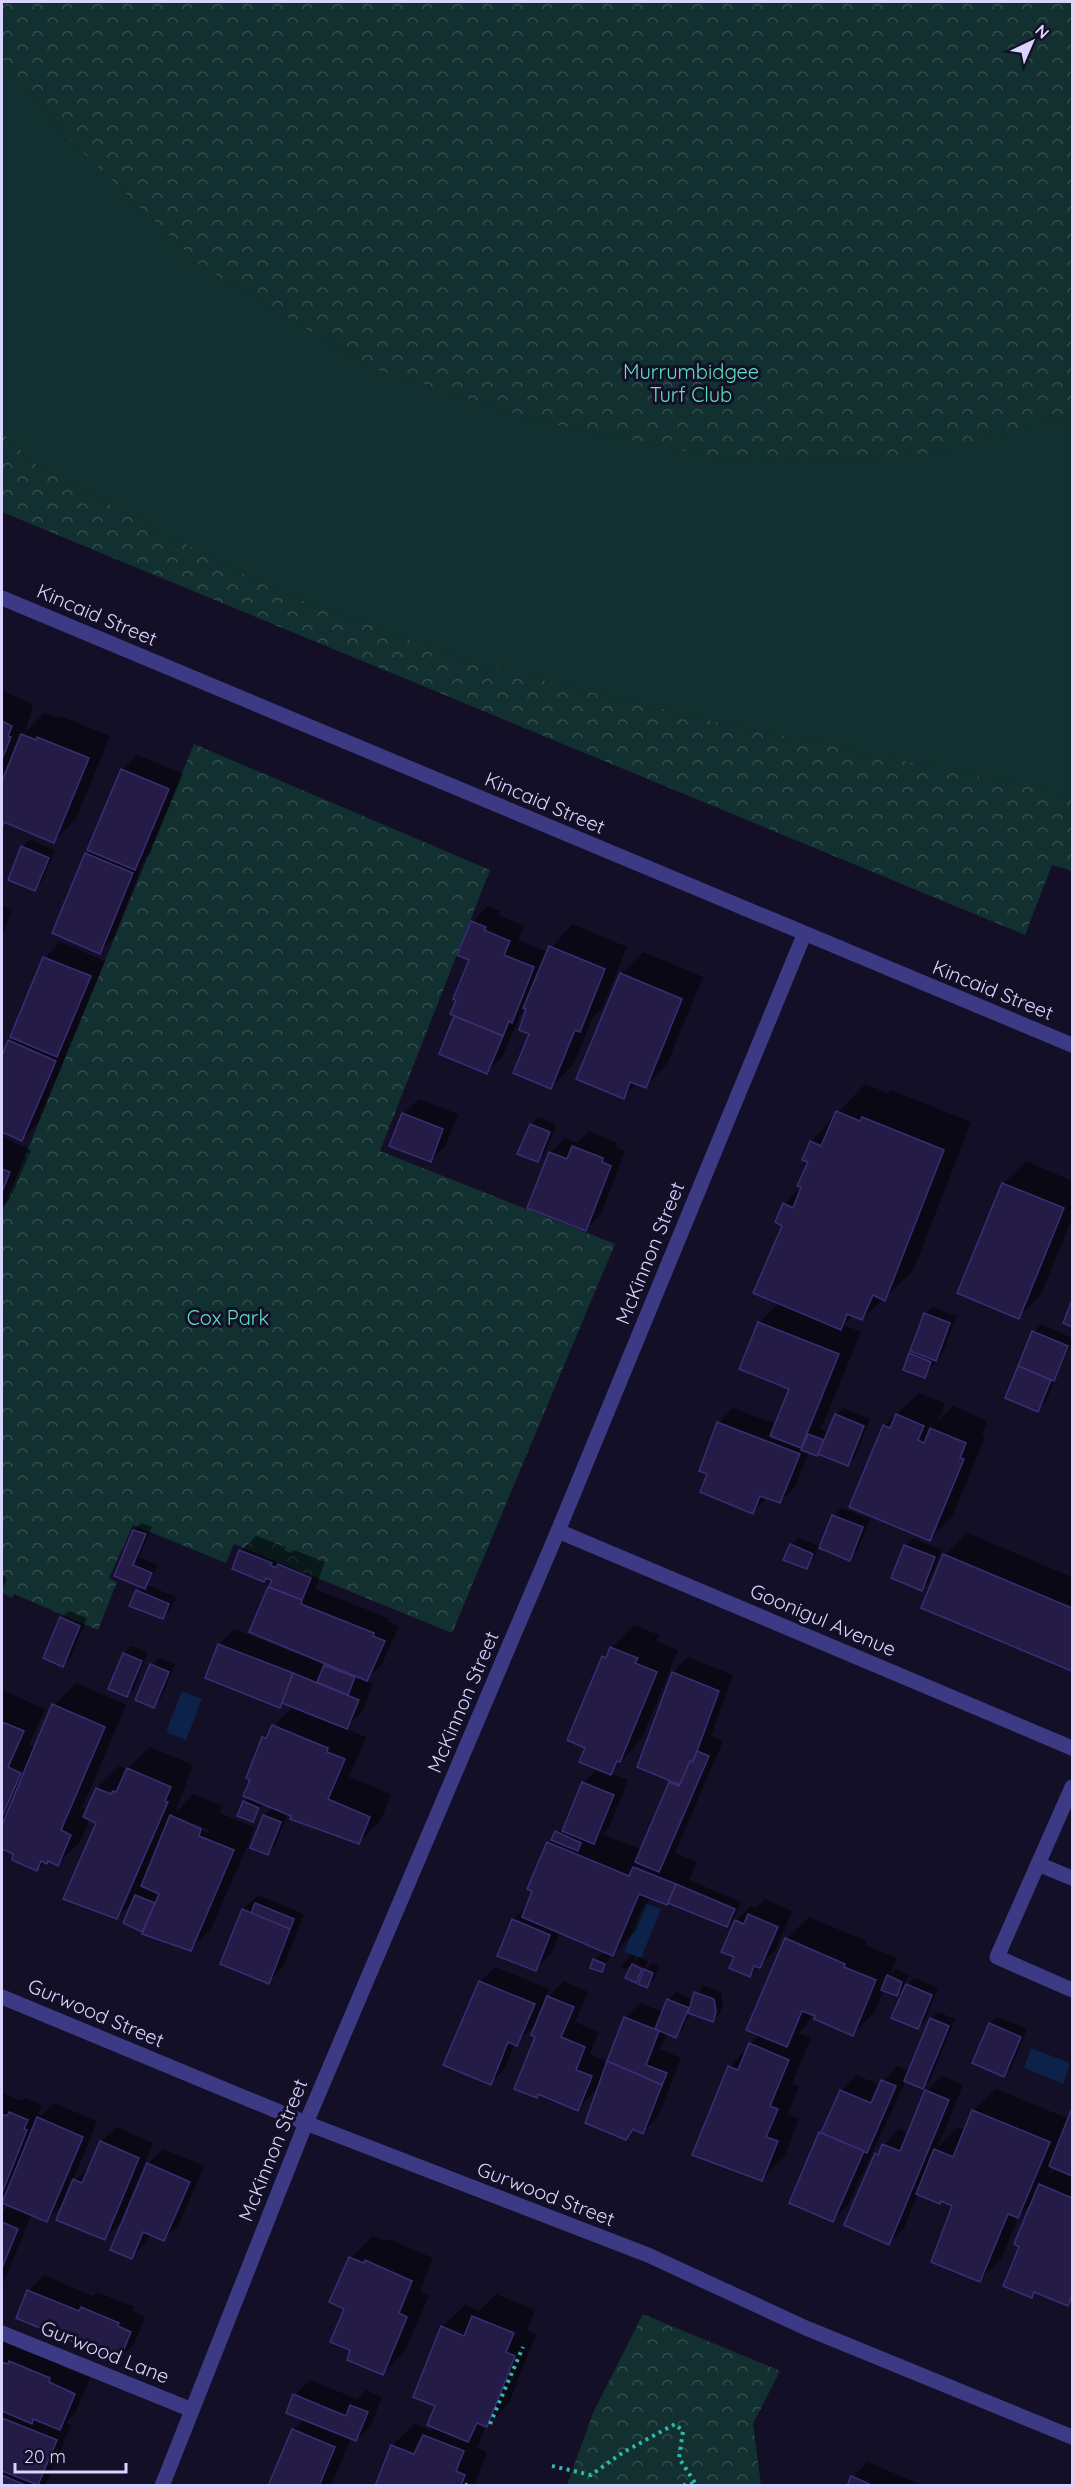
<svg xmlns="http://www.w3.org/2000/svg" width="1074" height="2487" font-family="Quicksand,sans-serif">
<defs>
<pattern id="park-crowns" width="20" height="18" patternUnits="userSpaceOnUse" patternTransform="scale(1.5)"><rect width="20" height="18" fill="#12302f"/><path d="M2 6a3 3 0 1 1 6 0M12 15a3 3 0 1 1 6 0" fill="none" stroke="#344d4e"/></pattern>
</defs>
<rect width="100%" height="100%" fill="#130f26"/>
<!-- park -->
<g fill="url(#park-crowns)">
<path d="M2 2H1072V871L1052 865 1025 935 2 512Z"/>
<path d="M194 744 490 870 380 1151 615 1244 452 1633 234 1544 226 1563 133 1525 109 1578 117 1582 98 1630 14 1594 12 1598 2 1593V1212Z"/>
<path d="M643 2314 780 2371 753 2424 761 2485H567L593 2413Z"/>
</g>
<!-- pitch -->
<path fill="#12302f" d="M2 58 67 137 200 265 372 368 538 421 745 463 936 453 1072 413V796L720 723 471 663 274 590 41 469 2 433Z"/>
<!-- water -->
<g fill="#0c2248">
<path d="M182 1691 202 1699 186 1740 166 1732Z"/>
<path d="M644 1903 661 1909 641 1958 624 1952Z"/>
<path d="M1031 2048 1070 2063 1063 2084 1024 2068Z"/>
</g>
<!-- shadow -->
<g fill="#0007" fill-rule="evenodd">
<path d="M2 691 33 704 25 733 44 713 58 718 60 716 110 736 76 819 54 841 7 822 2 828Z"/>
<path d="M137 755 183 774 150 853 145 857 114 937 99 952 87 854 91 850 122 770Z"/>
<path d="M30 840 55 850 42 881 35 889 22 847Z"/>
<path d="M2 905 12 910 2 936Z"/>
<path d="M488 906 500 911 498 915 524 926 518 940 548 952 572 924 627 947 602 1008 593 1017 573 1065 551 1087 531 1033 528 1009 524 1007 502 1057 487 1072 441 1054 456 1016 471 960 459 954 473 921Z"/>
<path d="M60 942 105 961 72 1040 68 1044 70 1045 37 1124 22 1139 2 1130V1060L14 1037 12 1036 45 958Z"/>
<path d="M643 952 703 977 667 1064 645 1086 637 1083 623 1097 621 974Z"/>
<path d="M865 1084 888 1093 891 1090 971 1122 913 1271 862 1319 854 1315 844 1325 861 1332 823 1424 819 1428 829 1432 836 1415 843 1408 870 1419 855 1457 847 1465 809 1451 795 1487 780 1502 768 1497 753 1512 709 1473 718 1423 733 1408 776 1424 791 1388 759 1323 779 1303 784 1204 802 1186 809 1162 811 1142Z"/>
<path d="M419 1099 458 1114 445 1146 430 1161 403 1114Z"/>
<path d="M538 1117 556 1125 545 1153 538 1160 519 1153 531 1124Z"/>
<path d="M589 1131 617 1143 616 1147 625 1151 601 1214 586 1229 550 1153 565 1138 577 1143Z"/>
<path d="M2 1137 31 1150 10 1199 2 1207Z"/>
<path d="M1026 1161 1072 1181V1218L1041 1295 1018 1317 959 1292 1004 1183Z"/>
<path d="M933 1307 957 1316 943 1352 925 1376 910 1354 914 1351 925 1314Z"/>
<path d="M1041 1324 1072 1338V1342L1045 1403 1038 1410 1007 1398 1034 1332Z"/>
<path d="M919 1393 945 1403 938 1421 953 1406 987 1421 982 1435 985 1437 952 1517 930 1539 884 1426Z"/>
<path d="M841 1508 870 1519 857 1551 849 1559 821 1547 834 1516Z"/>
<path d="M141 1523 152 1527 139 1557 158 1565 147 1585 176 1597 170 1610 163 1618 137 1591 142 1586 116 1576 134 1530Z"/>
<path d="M967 1533 1072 1577V1669L923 1607 945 1555Z"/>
<path d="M256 1536 286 1547 284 1550 291 1553 294 1550 325 1562 315 1589 388 1618 387 1621 399 1626 382 1664 365 1681 373 1684 362 1712 348 1725V1730L366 1737 349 1777 391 1794 381 1820 359 1842 288 1813 275 1846 268 1853 264 1816 273 1807 264 1803 253 1820 245 1802 250 1797 263 1737 293 1706 284 1702 279 1707 207 1677 219 1644 234 1629 325 1665 328 1663 251 1631 274 1579 267 1577 264 1580 241 1551Z"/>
<path d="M798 1538 819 1546 813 1560 806 1567 791 1545Z"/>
<path d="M913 1538 942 1550 929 1582 921 1589 905 1546Z"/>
<path d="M2 1575 7 1578 2 1591Z"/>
<path d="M69 1611 87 1618 70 1658 63 1665 61 1618Z"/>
<path d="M634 1625 659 1635 656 1641 678 1650 642 1738 611 1773 628 1780 609 1828 602 1834 642 1850 673 1780 652 1733 649 1732 673 1672 688 1657 733 1675 711 1736 723 1741 675 1853 697 1862 689 1880 741 1902 734 1918 727 1926 650 1897 635 1932 613 1954 560 1931 551 1954 536 1969 513 1920 528 1905 548 1843 567 1823 584 1782 598 1768 587 1747 603 1657ZM636 1866 659 1876 656 1878 634 1869Z"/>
<path d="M132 1646 148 1653 134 1688 127 1695 110 1688 124 1653Z"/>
<path d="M159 1658 175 1664 161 1698 153 1706 151 1665Z"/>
<path d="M76 1683 126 1705 82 1808 88 1810 97 1788 119 1766 127 1769 150 1747 193 1765 175 1813 193 1794 222 1806 220 1813 255 1828 212 1927 190 1950 144 1933 148 1924 142 1930 134 1901 117 1917 65 1898 98 1822 90 1818 80 1842 58 1864 49 1859 37 1869 2 1848V1829L6 1818 2 1822V1690L45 1709 29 1745 36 1748 54 1705ZM106 1790 119 1795 118 1798 106 1793ZM180 1818 209 1830 208 1833 180 1821Z"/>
<path d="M258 1895 304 1914 283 1967 268 1982 243 1910Z"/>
<path d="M765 1899 792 1911 775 1951 750 1975 736 1956V1921L751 1906 756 1908Z"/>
<path d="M809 1917 866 1941 865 1945 897 1958 890 1974 896 1969 909 1975 903 1987 896 1994 884 1989 875 2012 852 2034 812 2014 808 2023 799 2033 811 2038 792 2084 799 2087 788 2114 799 2119 784 2157 762 2179 730 2067 760 2034 786 1939Z"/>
<path d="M602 1953 611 1956 601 1970 594 1960Z"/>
<path d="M631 1954 636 1956 633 1963 626 1970 621 1968Z"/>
<path d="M640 1957 648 1961 645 1968 634 1963Z"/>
<path d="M634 1963V1966L648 1973 649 1971 646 1969 652 1963 659 1966 654 1979 646 1986 644 1973 635 1981 633 1964Z"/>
<path d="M495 1967 549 1989 543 2002 564 1981 588 1992 575 2022 599 2032 590 2054 608 2062 625 2018 640 2003 663 2012 668 2000 676 1992 694 2000 703 1985 721 1992 723 2004 720 2013 713 2020 690 2012 683 2029 676 2037 667 2033 660 2049 681 2058 658 2117 643 2132 635 2129 626 2138 588 2113 597 2089 578 2109 540 2093 536 2096 537 2024 515 2043 505 2068 490 2083 480 1982Z"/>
<path d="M914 1978 938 1988 925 2020 917 2028 907 1985Z"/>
<path d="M938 2012 955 2019 930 2080 922 2087 906 2080 848 2205 833 2220 841 2091 856 2075 880 2085 897 2066 910 2071 931 2019Z"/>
<path d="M997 2017 1027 2029 1011 2068 1003 2075 990 2024Z"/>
<path d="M942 2076 963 2085 937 2148 958 2127 965 2131 973 2111 996 2089 1069 2119 1072 2112V2299L1067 2305 1036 2292 1031 2296 1021 2246 1033 2202 1019 2215 1002 2258 980 2280 954 2205 918 2193 904 2228 889 2243 876 2154 899 2129 909 2134 927 2091ZM1052 2166 1057 2168 1047 2177Z"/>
<path d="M2 2093 22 2101 25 2098 42 2105 38 2114 42 2115 54 2103 97 2121 72 2183 91 2166 101 2142 116 2127 153 2143 122 2218 124 2219 105 2239 65 2202 47 2220 32 2214 2 2286V2213L10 2204V2187L2 2197Z"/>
<path d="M163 2149 204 2166 179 2224 164 2240 150 2234 146 2242 131 2258 148 2164Z"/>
<path d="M373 2236 386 2241 388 2239 433 2258 420 2291 429 2295 405 2351 383 2373 352 2350 351 2258Z"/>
<path d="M44 2275 93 2296 97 2292 134 2307 132 2311 145 2317 134 2344 119 2359 28 2291Z"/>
<path d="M496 2294 535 2310 527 2330 536 2334 509 2403 487 2425 481 2428 485 2429 477 2448 487 2453 474 2486H377L392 2446 414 2424 430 2430 433 2426 442 2327 465 2305 479 2311Z"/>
<path d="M2 2340 64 2363 63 2367 90 2378 75 2413 66 2423 71 2425 53 2468 48 2473 50 2474 45 2486H2Z"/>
<path d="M310 2380 357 2399 366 2390 382 2397 371 2425 356 2440 351 2438 331 2486H270L293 2430 304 2419 295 2395Z"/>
<path d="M868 2462 924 2486H849L853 2477Z"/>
</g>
<!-- building -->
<g fill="#241b47" stroke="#3b2d73" stroke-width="1.5">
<path d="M2 721 12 726 8 736 11 737 2 759Z"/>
<path d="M21 734 36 740 37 737 89 758 54 843 4 822 2 828V781Z"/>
<path d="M121 769 169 789 135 870 87 850Z"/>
<path d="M21 846 49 858 35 891 8 880Z"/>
<path d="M85 853 133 873 100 954 52 933Z"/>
<path d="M471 921 486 927 484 930 510 941 504 955 534 967 512 1023 509 1021 503 1036 450 1014 456 1000 453 999 469 960 457 955Z"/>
<path d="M549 946 605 969 580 1032 575 1030 551 1089 513 1073 529 1034 519 1030 526 1009 523 1008Z"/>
<path d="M43 957 91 976 57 1057 10 1037Z"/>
<path d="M620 973 682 999 646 1088 630 1082 624 1099 576 1079Z"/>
<path d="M454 1016 503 1036 487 1074 439 1054Z"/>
<path d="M8 1040 56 1061 22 1141 2 1132V1056Z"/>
<path d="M836 1111 860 1121 862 1117 944 1150 885 1301 873 1295 862 1320 847 1314 841 1330 753 1293 782 1226 775 1222 783 1203 793 1208 801 1187 797 1186 808 1162 802 1160 810 1141 821 1146Z"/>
<path d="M402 1113 443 1129 431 1162 389 1146Z"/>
<path d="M530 1124 550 1132 538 1162 517 1154Z"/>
<path d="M572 1146 603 1158 602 1162 611 1166 586 1231 527 1208 549 1152 567 1159Z"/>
<path d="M2 1169 10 1172 2 1192Z"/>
<path d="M1002 1183 1064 1208 1019 1319 957 1293Z"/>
<path d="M1072 1300V1327L1063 1323Z"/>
<path d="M924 1313 950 1323 936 1361 910 1351Z"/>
<path d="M758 1322 839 1354 801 1448 770 1436 789 1389 739 1369Z"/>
<path d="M1032 1331 1068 1346 1054 1381 1018 1366Z"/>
<path d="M909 1353 931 1362 925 1378 903 1370Z"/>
<path d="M1018 1366 1051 1380 1038 1412 1005 1398Z"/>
<path d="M835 1414 864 1426 848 1466 818 1454Z"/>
<path d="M896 1414 924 1426 918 1440 924 1443 930 1428 966 1443 960 1458 964 1459 930 1541 849 1507 883 1425 890 1428Z"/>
<path d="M717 1422 800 1454 780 1503 760 1496 753 1514 700 1492 707 1474 699 1471Z"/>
<path d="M808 1434 824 1440 817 1456 801 1450Z"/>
<path d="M832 1515 863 1527 850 1561 819 1548Z"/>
<path d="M133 1530 146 1534 133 1565 152 1573 145 1589 114 1576Z"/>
<path d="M790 1544 813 1554 807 1569 783 1560Z"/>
<path d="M904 1545 935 1557 922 1591 891 1578Z"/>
<path d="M239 1550 272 1563 270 1565 276 1568 278 1564 311 1578 302 1600 269 1587 272 1580 266 1578 264 1582 232 1569Z"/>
<path d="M943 1554 1072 1608V1671L921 1608Z"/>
<path d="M268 1587 302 1600 301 1604 374 1633 373 1636 385 1641 367 1681 249 1632Z"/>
<path d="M136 1590 169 1604 163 1619 129 1606Z"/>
<path d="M60 1617 80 1626 63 1667 43 1658Z"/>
<path d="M218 1644 293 1673 280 1708 205 1678Z"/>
<path d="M610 1647 638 1658 635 1663 657 1672 620 1762 617 1761 611 1775 579 1762 585 1748 567 1740 602 1656 606 1658Z"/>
<path d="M123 1653 142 1661 127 1697 108 1689Z"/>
<path d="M150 1664 169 1672 154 1708 135 1700Z"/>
<path d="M324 1665 355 1677 348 1695 317 1682Z"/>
<path d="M672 1672 719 1691 697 1751 693 1762 690 1761 680 1785 637 1767Z"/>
<path d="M293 1673 359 1700 347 1729 282 1703Z"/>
<path d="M52 1704 105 1727 61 1830 71 1835 58 1866 48 1861 47 1864 41 1861 37 1871 12 1860 13 1854 2 1849V1825Z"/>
<path d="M2 1722 24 1731 8 1767 21 1773 2 1817Z"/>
<path d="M272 1725 328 1748 327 1752 345 1759 328 1799 370 1817 359 1844 290 1819 291 1816 243 1796 250 1780 246 1778 262 1737 266 1738Z"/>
<path d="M697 1751 709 1756 659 1872 635 1862 669 1782 679 1786 690 1761 693 1762Z"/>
<path d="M127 1768 171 1787 165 1801 168 1802 117 1919 63 1899 96 1823 83 1817 96 1788 111 1794 113 1791 116 1792Z"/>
<path d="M582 1782 614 1795 594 1844 562 1831Z"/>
<path d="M243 1801 259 1808 253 1822 237 1816Z"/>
<path d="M170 1815 201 1829 199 1836 234 1850 191 1951 142 1934 159 1894 141 1886Z"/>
<path d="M263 1815 281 1822 268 1855 250 1848Z"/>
<path d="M555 1831 581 1843 578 1851 551 1840Z"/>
<path d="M547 1842 629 1876 633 1867 676 1884 667 1905 639 1894 613 1956 522 1917 532 1891 527 1889Z"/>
<path d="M676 1884 735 1909 727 1927 668 1903Z"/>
<path d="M135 1895 155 1903 142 1932 123 1923Z"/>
<path d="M255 1903 294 1919 290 1929 251 1913Z"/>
<path d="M242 1909 290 1929 269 1984 220 1964Z"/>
<path d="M748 1914 778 1927 760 1968 754 1966 750 1977 729 1968 734 1957 721 1952 735 1920 744 1924Z"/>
<path d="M512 1919 550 1935 536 1971 497 1956Z"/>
<path d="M785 1938 845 1964 844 1967 876 1980 853 2036 814 2019 815 2016 802 2011 787 2047 746 2030Z"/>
<path d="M593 1959 605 1964 602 1972 590 1968Z"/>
<path d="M632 1964 642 1969 636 1983 625 1978Z"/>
<path d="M644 1969 653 1973 647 1988 638 1984Z"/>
<path d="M887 1975 902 1982 897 1996 881 1990Z"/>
<path d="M479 1981 535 2004 517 2046 508 2042 491 2085 443 2065Z"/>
<path d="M906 1984 932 1995 918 2029 891 2018Z"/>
<path d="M694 1992 714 1999 716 2012 713 2022 688 2013Z"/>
<path d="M547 1996 574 2007 561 2037 585 2047 576 2070 592 2076 578 2111 538 2094 537 2098 514 2089 535 2037 531 2035Z"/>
<path d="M667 1999 689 2008 676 2038 655 2029Z"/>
<path d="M624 2017 659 2031 646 2065 667 2073 662 2085 607 2061Z"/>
<path d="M930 2018 949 2026 923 2089 904 2081Z"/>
<path d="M989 2023 1021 2037 1004 2077 972 2063Z"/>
<path d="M749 2043 789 2060 770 2106 778 2109 766 2137 778 2141 762 2181 692 2155 728 2066 738 2070Z"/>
<path d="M607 2061 662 2085 643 2134 633 2129 626 2140 585 2123Z"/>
<path d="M881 2080 896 2086 867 2153 821 2133 840 2090 871 2103Z"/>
<path d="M925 2090 949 2100 889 2245 844 2225 875 2153 878 2155 882 2144 900 2151Z"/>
<path d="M1072 2108V2176L1049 2166Z"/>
<path d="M972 2110 1050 2142 1018 2218 1008 2214 980 2282 931 2262 952 2206 941 2201 940 2204 916 2194 934 2149 953 2157Z"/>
<path d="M9 2112 28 2120 24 2129 27 2130 2 2193V2114L7 2116Z"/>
<path d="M37 2117 83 2137 47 2222 2 2203Z"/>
<path d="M819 2132 864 2151 833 2222 789 2203Z"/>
<path d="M100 2141 139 2158 105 2240 56 2220 73 2179 82 2183Z"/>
<path d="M147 2163 190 2182 164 2241 143 2232 132 2259 110 2250Z"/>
<path d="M1039 2184 1072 2198V2295L1068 2306 1034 2292 1032 2298 1003 2286 1019 2247 1014 2244Z"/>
<path d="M2 2222 18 2229 2 2268Z"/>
<path d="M349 2257 364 2263 365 2260 412 2281 399 2313 407 2317 383 2375 347 2360 350 2350 330 2342 344 2309 329 2302Z"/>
<path d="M27 2290 79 2311 81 2307 119 2323 118 2326 131 2332 119 2361 16 2318Z"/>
<path d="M472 2316 514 2333 506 2352 515 2356 487 2427 477 2423 468 2442 427 2425 435 2406 413 2397 441 2326 464 2336Z"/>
<path d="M9 2361 50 2378 49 2382 75 2394 60 2430 33 2419 32 2424 2 2411V2362L8 2364Z"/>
<path d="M293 2394 346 2416 350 2405 368 2412 356 2441 286 2413Z"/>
<path d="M2 2418 57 2440 38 2485 2 2471Z"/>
<path d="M292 2429 335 2447 319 2486H268Z"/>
<path d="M423 2435 464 2451 456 2471 465 2475 461 2486H375L391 2445 414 2454Z"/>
<path d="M2 2475 27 2486H2Z"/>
<path d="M851 2476 874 2486H847Z"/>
</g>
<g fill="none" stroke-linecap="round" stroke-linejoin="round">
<!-- path -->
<g stroke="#2fb8b0" stroke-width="4" stroke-dasharray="3 4.5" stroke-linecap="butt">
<path d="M490 2424 523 2347"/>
<path d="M552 2466 591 2475 622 2453 675 2424 683 2431 679 2458 697 2486"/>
<path d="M466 2486 469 2480"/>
<path d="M684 2486 686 2483 696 2485"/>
</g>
<!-- lane -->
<g stroke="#3d3a85" stroke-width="15">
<path d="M1072 1787 997 1957 1072 1990"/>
<path d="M1038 1864 1072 1878"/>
<path d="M2 2333 192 2410"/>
</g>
<!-- street -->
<g stroke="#3d3a85" stroke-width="15">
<path d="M2 598 1072 1045"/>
<path d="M558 1531 1072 1748"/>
<path d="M2 1997 306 2123 648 2255 806 2328 1072 2437"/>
<path d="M162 2486 306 2123 558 1531 804 935"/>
</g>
</g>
<g text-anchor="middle" stroke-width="6" stroke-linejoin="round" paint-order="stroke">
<!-- park labels -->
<g font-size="20" fill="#5fe0c0" stroke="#130f26">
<text x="691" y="379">Murrumbidgee<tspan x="691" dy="23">Turf Club</tspan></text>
<text x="228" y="1325">Cox Park</text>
</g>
<!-- street labels -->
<g font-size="20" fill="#d9d4ff" stroke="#130f26">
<text transform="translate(97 615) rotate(23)" y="7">Kincaid Street</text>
<text transform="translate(545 803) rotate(23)" y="7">Kincaid Street</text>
<text transform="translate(993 990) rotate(22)" y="7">Kincaid Street</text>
<text transform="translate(650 1253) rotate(-68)" y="7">McKinnon Street</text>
<text transform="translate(823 1620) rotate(23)" y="7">Goonigul Avenue</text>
<text transform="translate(463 1702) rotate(-67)" y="7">McKinnon Street</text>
<text transform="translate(96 2013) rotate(23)" y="7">Gurwood Street</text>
<text transform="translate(273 2150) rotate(-68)" y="7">McKinnon Street</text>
<text transform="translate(546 2194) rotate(21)" y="7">Gurwood Street</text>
<text transform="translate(105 2352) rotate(22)" y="7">Gurwood Lane</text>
</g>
</g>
<!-- border -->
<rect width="1074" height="2487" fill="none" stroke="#d9d4ff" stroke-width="6"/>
<!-- north arrow -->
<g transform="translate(1032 42) rotate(44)" stroke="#130f26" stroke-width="4.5" paint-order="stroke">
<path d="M0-4.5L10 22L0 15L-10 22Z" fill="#d9d4ff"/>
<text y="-9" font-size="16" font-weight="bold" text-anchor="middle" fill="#d9d4ff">N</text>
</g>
<!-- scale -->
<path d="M15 2463v9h111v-9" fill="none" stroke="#d9d4ff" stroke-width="3"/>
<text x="24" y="2463" font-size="18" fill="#d9d4ff" stroke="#130f26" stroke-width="4.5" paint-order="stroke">20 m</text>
</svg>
